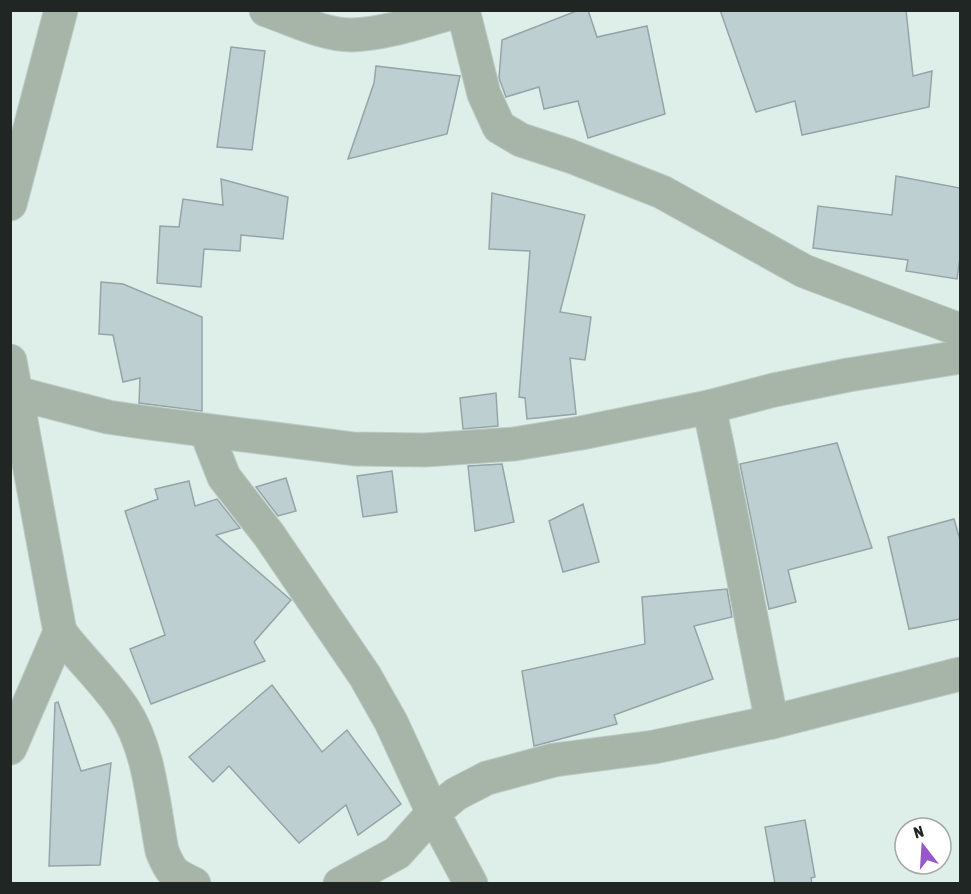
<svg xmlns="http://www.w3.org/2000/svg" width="971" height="894" font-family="'Asap Condensed',sans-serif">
<rect width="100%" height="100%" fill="#deefea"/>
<!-- building -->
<g fill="#bdcfd0" stroke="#95a5a7" stroke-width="1.5">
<path d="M579 10H588L597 37 647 26 665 114 588 138 578 101 544 109 539 87 506 97 499 78 502 40Z"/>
<path d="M720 10H906L913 76 932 71 929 107 802 135 795 101 756 112Z"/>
<path d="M231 47 265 51 252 150 217 147Z"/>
<path d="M376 66 460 76 447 134 348 159 374 83Z"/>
<path d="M896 176 960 188V257L957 279 906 271 908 260 813 248 818 206 892 215Z"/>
<path d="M221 179 288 197 283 239 241 235 240 251 204 249 201 287 157 283 160 226 179 227 183 199 223 205Z"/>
<path d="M492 193 585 215 560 312 591 317 585 360 570 358 576 414 527 419 525 398 519 397 530 251 489 249Z"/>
<path d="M101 282 123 284 202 317V411L139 403 140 378 123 382 113 335 99 334Z"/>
<path d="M496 393 498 426 463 429 460 398Z"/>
<path d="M837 443 872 548 788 570 796 602 769 609 740 464Z"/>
<path d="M502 464 514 522 475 531 468 466Z"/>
<path d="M392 471 397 512 363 517 357 476Z"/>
<path d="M286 478 296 511 278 516 256 487Z"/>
<path d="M189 481 195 506 217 499 240 528 216 535 291 600 254 642 265 661 151 704 130 649 165 635 125 511 158 499 155 489Z"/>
<path d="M583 504 599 562 563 572 549 521Z"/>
<path d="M954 519 960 540V619L909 629 888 537Z"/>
<path d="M727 589 732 617 694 626 713 679 614 715 617 724 534 746 522 671 645 644 642 597Z"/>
<path d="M272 685 322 752 347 730 401 804 358 835 346 805 299 843 229 766 213 782 189 757Z"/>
<path d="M58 702 81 771 111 763 100 865 49 866 55 703Z"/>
<path d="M805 820 815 877 811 878 812 884H775L765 827Z"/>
</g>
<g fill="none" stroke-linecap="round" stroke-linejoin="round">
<!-- minor casing -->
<g stroke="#bccbc6" stroke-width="35">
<g id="minor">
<path d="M266 10C293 19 323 35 352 35 388 34 427 19 462 10"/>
<path d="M463 10 484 94 499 127 521 140 570 156 662 192 804 271 960 330"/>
<path d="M10 204 61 10"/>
<path d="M10 361 60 632 10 748"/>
<path d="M10 394 16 393 108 417 142 422 354 449 425 450 514 444 581 433 709 407 774 390 848 375 960 357"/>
<path d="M709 407C732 512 750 617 772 722"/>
<path d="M206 431 224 477 269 535 365 676 391 722 433 813 471 884"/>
<path d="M60 632C80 659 106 682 124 710 150 750 153 804 162 851 171 873 173 874 194 884"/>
<path d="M340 884 397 853 433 813 456 794 487 778 554 760 654 747 772 722 960 674"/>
</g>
</g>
<!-- minor -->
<use href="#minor" stroke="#a7b4a8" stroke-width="33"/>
</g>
<!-- border -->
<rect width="971" height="894" fill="none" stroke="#202624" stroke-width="24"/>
<!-- north arrow -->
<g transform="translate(923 846) rotate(343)"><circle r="28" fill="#ffffff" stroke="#a6a8a7" stroke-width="1.5"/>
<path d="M0-4.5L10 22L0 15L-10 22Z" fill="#9957cc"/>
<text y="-9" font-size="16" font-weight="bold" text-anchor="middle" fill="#202624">N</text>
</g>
</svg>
